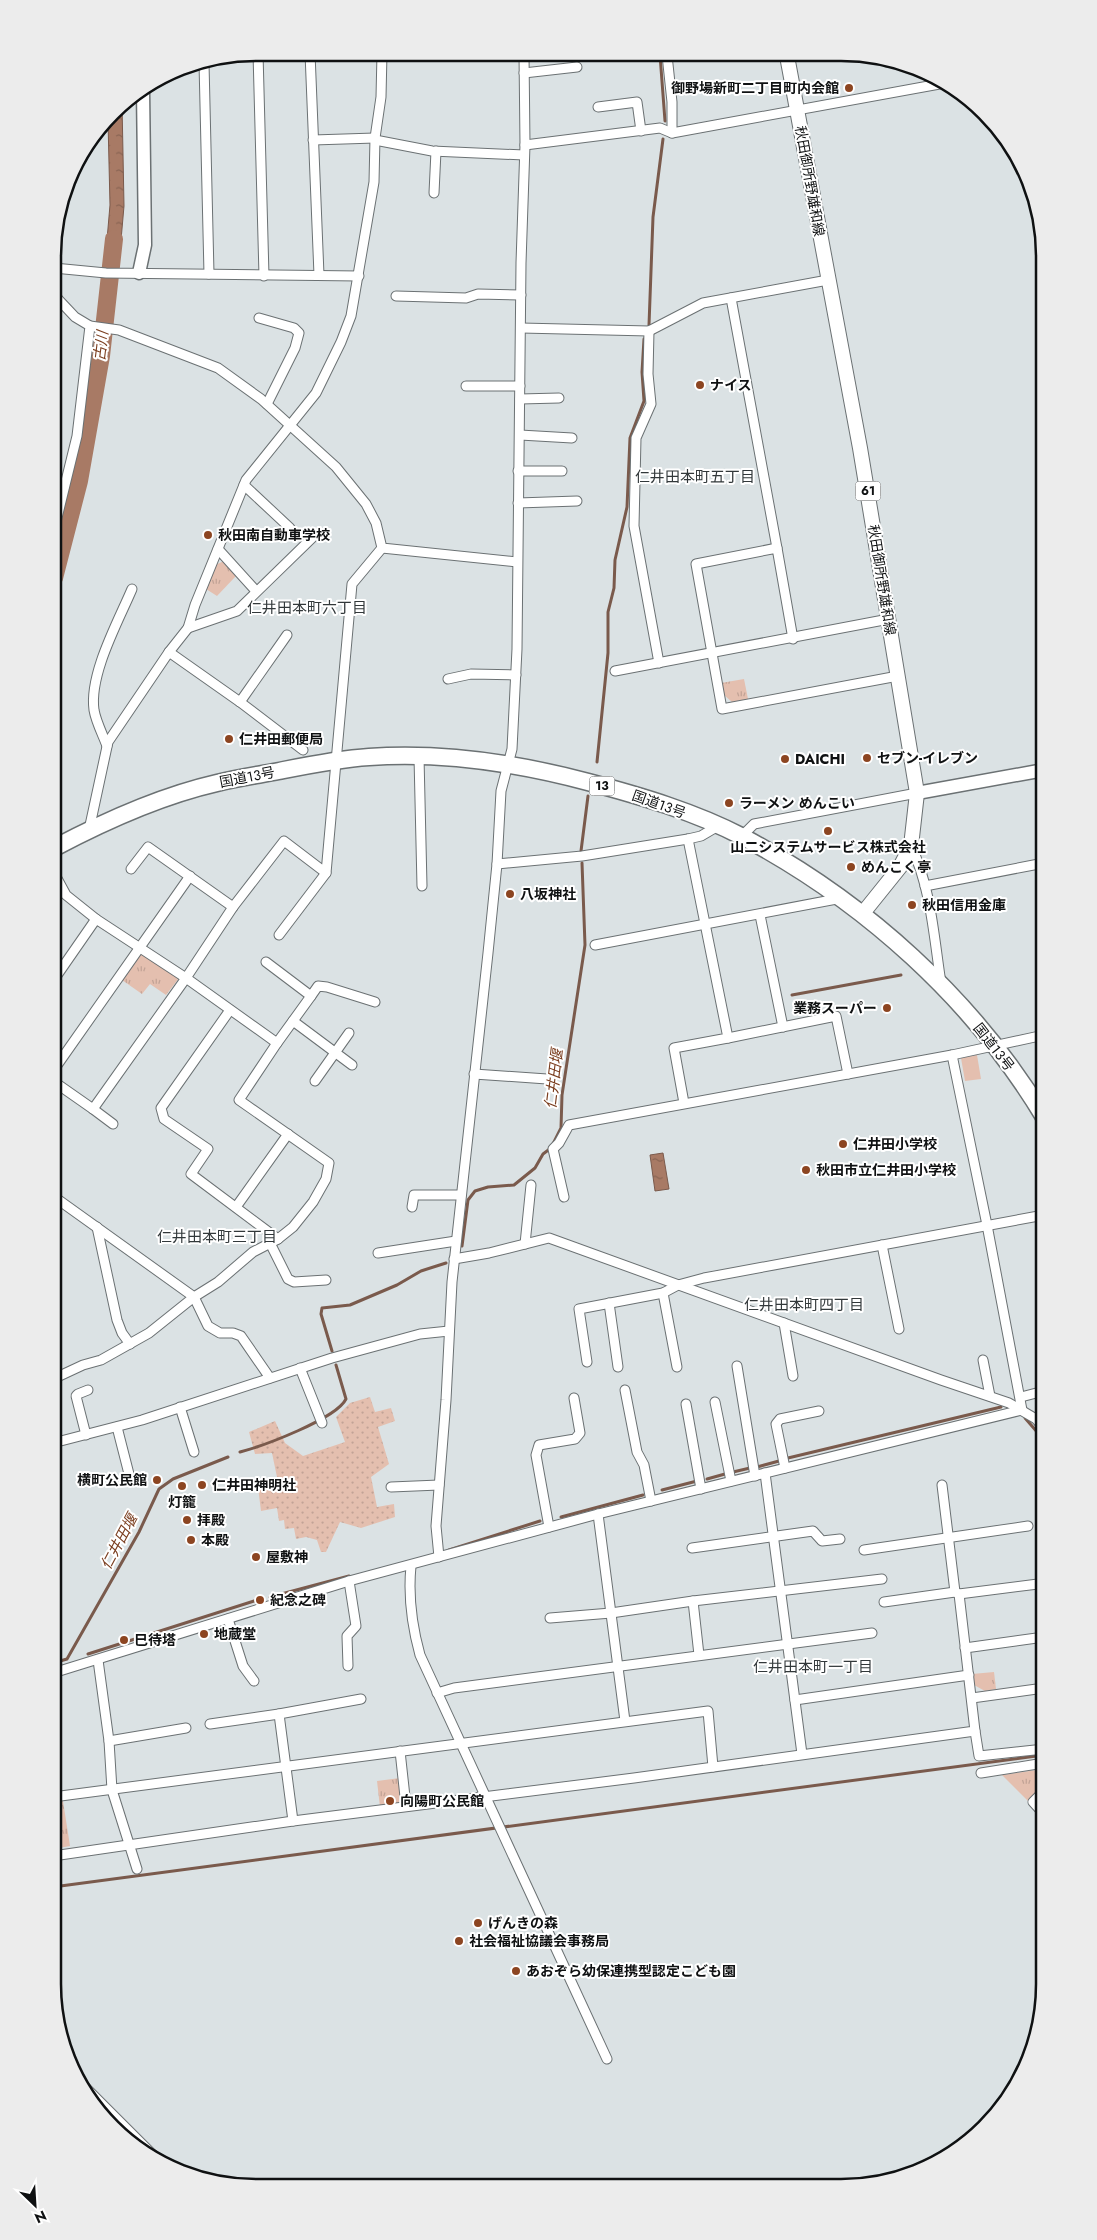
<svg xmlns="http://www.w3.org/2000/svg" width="1097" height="2240" font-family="Jost,'Noto Sans JP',sans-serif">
<defs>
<pattern id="park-tufts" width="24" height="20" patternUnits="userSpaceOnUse" patternTransform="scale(1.25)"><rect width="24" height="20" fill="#e4bfaf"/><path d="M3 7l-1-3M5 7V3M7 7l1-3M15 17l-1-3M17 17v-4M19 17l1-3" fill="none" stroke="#c2a396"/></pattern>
<pattern id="garden-dots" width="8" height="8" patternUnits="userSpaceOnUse" patternTransform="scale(1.25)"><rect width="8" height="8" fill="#e4bfaf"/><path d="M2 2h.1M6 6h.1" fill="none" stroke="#c2a396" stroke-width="1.8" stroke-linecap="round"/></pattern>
<pattern id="water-ripples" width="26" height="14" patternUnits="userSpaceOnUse" patternTransform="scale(1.25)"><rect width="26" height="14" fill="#a87a65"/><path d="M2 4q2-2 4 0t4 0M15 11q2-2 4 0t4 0" fill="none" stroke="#876352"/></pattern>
</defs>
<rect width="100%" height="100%" fill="#dbe2e4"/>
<!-- grass -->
<path fill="#e4bfaf" d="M977 1055 981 1079 965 1081 961 1058Z"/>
<!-- park -->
<g fill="url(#park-tufts)">
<path d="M224 561 236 576 217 596 206 589 215 565Z"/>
<path d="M744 679 748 699 732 702 724 695 721 683Z"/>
<path d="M143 952 179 978 166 995 150 984 142 994 122 980Z"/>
<path d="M994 1672 996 1689 985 1691 974 1685 972 1674Z"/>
<path d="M1044 1769V1786L1028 1801 1002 1775Z"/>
<path d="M400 1778 403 1805 380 1807 377 1781Z"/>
<path d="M63 1801 70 1846 53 1849V1803Z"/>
</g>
<!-- garden -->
<path fill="url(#garden-dots)" d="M370 1397 375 1412 391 1408 395 1421 378 1427 389 1464 371 1477 377 1507 394 1504 395 1517 361 1528 340 1522 326 1552H321L317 1540 306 1537 296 1539 294 1528 285 1529 284 1520 279 1521 277 1508 261 1511 258 1487 278 1482 272 1453 255 1454 249 1432 275 1421 285 1443 303 1456 345 1442 336 1417 350 1403Z"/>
<!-- water -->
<g fill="url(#water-ripples)" stroke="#7a5a4c">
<path d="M122 103 124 206 119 263H105L110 205 108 121Z"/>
<path d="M663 1153 669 1189 655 1191 650 1155Z"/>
</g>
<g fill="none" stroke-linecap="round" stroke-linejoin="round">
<!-- stream -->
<g stroke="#7a5a4c" stroke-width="3">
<path d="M660 55 665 121"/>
<path d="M649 325 653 217 663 139"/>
<path d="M597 762 608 653V612L614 588 615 560 627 507 630 438 644 401 642 372 644 339"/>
<path d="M581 851 588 796"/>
<path d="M792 995 901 975"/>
<path d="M462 1246 468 1200 475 1191 488 1187 514 1185 535 1168 543 1154 551 1148 561 1128 562 1095 585 945 582 863"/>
<path d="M332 1351 321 1314 322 1308 350 1305 397 1285 421 1271 446 1263"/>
<path d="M1025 1418 1044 1440"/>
<path d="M240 1452C263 1446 336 1419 346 1399L336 1365"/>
<path d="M788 1458 1001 1407"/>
<path d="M757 1467 779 1461"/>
<path d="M733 1472 750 1468"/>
<path d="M707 1479 725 1474"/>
<path d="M662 1490 697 1481"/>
<path d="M561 1517 643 1495"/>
<path d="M449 1550 540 1521"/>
<path d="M270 1597 349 1576"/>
<path d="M88 1654 257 1600"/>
<path d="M53 1663 67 1659 139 1532 159 1489 173 1479 228 1457"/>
<path d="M53 1887 1044 1755"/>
</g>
<!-- river -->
<path stroke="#a87a65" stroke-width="18" d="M54 578 79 481 101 356 114 239"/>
<!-- street casing -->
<g stroke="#6b7173" stroke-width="11">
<g id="street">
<path d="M258 53 264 276"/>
<path d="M310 53 319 275"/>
<path d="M667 55 672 102V133"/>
<path d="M886 58 887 62 894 61"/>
<path d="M204 63 209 274"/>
<path d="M524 73 577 67"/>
<path d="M598 107 637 102 641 131"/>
<path d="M313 140 375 138"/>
<path d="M375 140 432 151 524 155"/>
<path d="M525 145 660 128 672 133 945 83"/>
<path d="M434 193 436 151"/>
<path d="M54 268 106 273 359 276"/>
<path d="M396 296 466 298 478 294 521 295"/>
<path d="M731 298 777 548"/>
<path d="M259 318 294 328 299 333 295 348 267 404"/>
<path d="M90 326 119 330 218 368 261 399 336 467 366 504 376 523 382 548 517 562"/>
<path d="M521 328 649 331 703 303 828 280"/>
<path d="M649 331 648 374 651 404 636 438 634 526 659 663"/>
<path d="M54 348 57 298 54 282"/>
<path d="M466 386H520"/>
<path d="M520 399 559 398"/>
<path d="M520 435 572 438"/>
<path d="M518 471H562"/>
<path d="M54 484 64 487"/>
<path d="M244 485 290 528"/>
<path d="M518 503 577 501"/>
<path d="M54 530 77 436 90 326 75 317 57 298"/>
<path d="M218 549 256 591"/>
<path d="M188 628 237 611 314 536"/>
<path d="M793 639 777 548 696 564 722 709 898 676"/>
<path d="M169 652 240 702 303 750"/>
<path d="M615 671 889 619"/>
<path d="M448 679 471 674 516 675"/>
<path d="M240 702 287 635"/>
<path d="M107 746C103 735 96 722 94 710 89 674 118 622 132 589"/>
<path d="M419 757 422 886"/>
<path d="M89 830 108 742 169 652 188 628 195 605 246 480 316 393 341 342 351 316 374 182 375 138 381 97 382 53"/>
<path d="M742 836 754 824 917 793"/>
<path d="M911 846C931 887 934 938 941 983"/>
<path d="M497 864 582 856 688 839 701 836 718 826"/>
<path d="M131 869 148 847 233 907"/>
<path d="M54 873 66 895 96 919"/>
<path d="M925 886 1044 863"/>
<path d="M760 915 783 1027"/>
<path d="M279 935 326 873"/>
<path d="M595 945 842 898"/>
<path d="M266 962 311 996 277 1043 186 978 233 907 284 841 326 873 352 584 382 548"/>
<path d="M311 996 318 986 327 987 375 1002"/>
<path d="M230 1010 161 1108 164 1119 208 1149 191 1174 278 1239"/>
<path d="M293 1021 352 1065"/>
<path d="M728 1038 836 1016 848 1074"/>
<path d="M53 1071 190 876"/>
<path d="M474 1074 547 1079"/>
<path d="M53 1081 93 1109 186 978 96 919 53 981"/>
<path d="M315 1081 349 1033"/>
<path d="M684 1103 674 1048 728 1038 688 839"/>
<path d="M93 1109 113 1124"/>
<path d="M53 1196 194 1297 208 1326 220 1333H233L241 1336 270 1378"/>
<path d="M564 1197 553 1149 559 1143 569 1125 952 1055 1044 1035"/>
<path d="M236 1207 288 1134"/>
<path d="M412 1207 414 1195H461"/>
<path d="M97 1227 117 1320 122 1333 130 1344"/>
<path d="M270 1243 288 1279 294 1282 326 1280"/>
<path d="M525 1244 531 1185"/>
<path d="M882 1245 899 1329"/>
<path d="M378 1253 456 1241"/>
<path d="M454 1259 489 1253 549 1238 941 1380 1009 1403 1036 1419 1044 1428"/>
<path d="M663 1293 677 1367"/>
<path d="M609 1303 618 1367"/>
<path d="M784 1323 793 1376"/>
<path d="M983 1360 990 1396"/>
<path d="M587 1362 579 1309 663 1293 678 1285 704 1278 1044 1215"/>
<path d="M737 1366 755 1476"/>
<path d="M300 1368 322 1423"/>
<path d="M53 1379 83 1365 101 1360 149 1333 194 1297 218 1282 253 1252 278 1239 293 1227 313 1202 326 1179 329 1163 239 1100 277 1043"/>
<path d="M625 1390 637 1452 644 1465 651 1501"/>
<path d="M1021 1397 1044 1391"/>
<path d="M715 1402 731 1481"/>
<path d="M686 1404 701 1489"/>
<path d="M180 1407 194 1452"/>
<path d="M117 1427 129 1474"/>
<path d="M86 1435 76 1396 78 1394 88 1390"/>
<path d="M53 1443 142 1420 332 1358 420 1334 449 1331"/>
<path d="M785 1468 776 1424 780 1419 819 1411"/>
<path d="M765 1473 802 1754"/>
<path d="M391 1487 439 1485"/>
<path d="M598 1514 625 1721"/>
<path d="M549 1527 536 1455 539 1445 575 1439 580 1433 574 1398"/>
<path d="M692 1548 813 1531 822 1541 840 1539"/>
<path d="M864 1550 1028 1526"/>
<path d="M439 1557 436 1526 446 1400 452 1282 488 953 497 864 501 791 512 749 517 649 521 263 525 145 524 54"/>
<path d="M411 1566C408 1596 412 1626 420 1655L607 2059"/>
<path d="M959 1594 1038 1584"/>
<path d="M884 1602 955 1592"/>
<path d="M550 1618 611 1613 693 1601"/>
<path d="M228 1619 243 1666 254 1681"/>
<path d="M965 1648 1044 1637"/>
<path d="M699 1655 693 1601 882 1579"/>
<path d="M98 1660 109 1741 112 1790 137 1869"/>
<path d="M348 1666 347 1636 356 1626 349 1581"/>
<path d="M53 1673 349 1581 598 1514 1022 1410 987 1225 952 1055"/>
<path d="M437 1693 454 1688 872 1633"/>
<path d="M972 1698 1044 1688"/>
<path d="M795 1700 969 1675"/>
<path d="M210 1724 279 1714"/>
<path d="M975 1731 979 1756 1044 1749"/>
<path d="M109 1741 186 1728"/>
<path d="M400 1751 406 1806"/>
<path d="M981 1773 1044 1763"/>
<path d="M53 1797 708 1711 713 1767"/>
<path d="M1044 1814 1033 1802 1044 1791"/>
<path d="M293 1821 279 1714 361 1699"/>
<path d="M53 1856 293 1821 634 1778 975 1731 959 1594 955 1592 942 1485"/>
<path d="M81 2083 162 2164"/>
</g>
</g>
<!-- secondary casing -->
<g stroke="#6b7173" stroke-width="15">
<g id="secondary">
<path d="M139 273 145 245 143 90"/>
<path d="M917 793 1044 770"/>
</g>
</g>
<!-- primary casing -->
<g stroke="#6b7173" stroke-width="16">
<path id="primary" d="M787 56 860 448 917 793 911 846 900 867 863 913"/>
</g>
<!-- highway casing -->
<g stroke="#6b7173" stroke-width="19">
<path id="highway" d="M54 848C105 821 160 796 217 783 237 778 258 775 279 771 309 765 338 759 369 757 442 752 517 763 588 782 641 796 695 812 743 837 865 902 973 999 1044 1117"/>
</g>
<!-- street -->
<use href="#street" stroke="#fff" stroke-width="9"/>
<!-- secondary -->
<use href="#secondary" stroke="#fff" stroke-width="12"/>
<!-- primary -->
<use href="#primary" stroke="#fff" stroke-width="14"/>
<!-- highway -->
<use href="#highway" stroke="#fff" stroke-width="16"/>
</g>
<!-- markers -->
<g fill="#8c4521" stroke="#fff" stroke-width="2">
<circle cx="849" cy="88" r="5"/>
<circle cx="700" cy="385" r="5"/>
<circle cx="208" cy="535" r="5"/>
<circle cx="229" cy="739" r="5"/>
<circle cx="867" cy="758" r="5"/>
<circle cx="785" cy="759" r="5"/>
<circle cx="729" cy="803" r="5"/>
<circle cx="828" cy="831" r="5"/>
<circle cx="851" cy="867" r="5"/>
<circle cx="510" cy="894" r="5"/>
<circle cx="912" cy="905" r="5"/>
<circle cx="887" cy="1008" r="5"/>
<circle cx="843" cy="1144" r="5"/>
<circle cx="806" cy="1170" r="5"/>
<circle cx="157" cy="1480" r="5"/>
<circle cx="202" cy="1485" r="5"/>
<circle cx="182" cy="1486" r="5"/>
<circle cx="187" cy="1520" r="5"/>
<circle cx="191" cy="1540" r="5"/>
<circle cx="256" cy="1557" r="5"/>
<circle cx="260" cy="1600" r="5"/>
<circle cx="204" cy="1634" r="5"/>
<circle cx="124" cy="1640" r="5"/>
<circle cx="390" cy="1801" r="5"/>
<circle cx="478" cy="1923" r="5"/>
<circle cx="459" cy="1941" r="5"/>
<circle cx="516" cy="1971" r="5"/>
</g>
<g text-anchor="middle" stroke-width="4" stroke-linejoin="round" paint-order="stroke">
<!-- shield labels -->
<g fill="#fff" stroke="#575859" stroke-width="1">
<rect x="855.5" y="481.5" width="25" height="19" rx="4"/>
<rect x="589.5" y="776.5" width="25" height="19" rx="4"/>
</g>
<g font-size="12" font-weight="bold" fill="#0f1112">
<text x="868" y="495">61</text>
<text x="602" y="790">13</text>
</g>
<!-- poi labels -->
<g font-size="14" font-weight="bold" fill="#0f1112" stroke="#fff" text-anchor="start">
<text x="839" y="93" text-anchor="end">御野場新町二丁目町内会館</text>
<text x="710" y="390">ナイス</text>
<text x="218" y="540">秋田南自動車学校</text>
<text x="239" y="744">仁井田郵便局</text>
<text x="877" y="763">セブン-イレブン</text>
<text x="795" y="764">DAICHI</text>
<text x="739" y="808">ラーメン めんこい</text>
<text x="828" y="852" text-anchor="middle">山二システムサービス株式会社</text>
<text x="861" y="872">めんこく亭</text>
<text x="520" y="899">八坂神社</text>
<text x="922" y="910">秋田信用金庫</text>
<text x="877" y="1013" text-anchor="end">業務スーパー</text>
<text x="853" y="1149">仁井田小学校</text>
<text x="816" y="1175">秋田市立仁井田小学校</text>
<text x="147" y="1485" text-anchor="end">横町公民館</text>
<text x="212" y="1490">仁井田神明社</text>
<text x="182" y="1507" text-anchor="middle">灯籠</text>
<text x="197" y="1525">拝殿</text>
<text x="201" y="1545">本殿</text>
<text x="266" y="1562">屋敷神</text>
<text x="270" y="1605">紀念之碑</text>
<text x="214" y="1639">地蔵堂</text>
<text x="134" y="1645">巳待塔</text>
<text x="400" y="1806">向陽町公民館</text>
<text x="488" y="1928">げんきの森</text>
<text x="469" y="1946">社会福祉協議会事務局</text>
<text x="526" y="1976">あおぞら幼保連携型認定こども園</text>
</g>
<!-- street labels -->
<g font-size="14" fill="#0f1112" stroke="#fff">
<text transform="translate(810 181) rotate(80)" y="5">秋田御所野雄和線</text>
<text transform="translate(882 580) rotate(81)" y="5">秋田御所野雄和線</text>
<text transform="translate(247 777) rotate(-11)" y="5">国道13号</text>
<text transform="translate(659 804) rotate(20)" y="5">国道13号</text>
<text transform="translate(994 1047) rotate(52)" y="5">国道13号</text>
</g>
<!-- water labels -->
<g font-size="15" font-style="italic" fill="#7a3d1e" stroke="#fff">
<text transform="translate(101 346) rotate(-83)" y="5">古川</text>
<text transform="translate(554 1079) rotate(-83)" y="5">仁井田堰</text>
<text transform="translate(119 1542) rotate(-62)" y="5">仁井田堰</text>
</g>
<!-- neighbourhood labels -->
<g font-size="15" fill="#32383a" stroke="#fff">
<text x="695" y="482">仁井田本町五丁目</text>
<text x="307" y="613">仁井田本町六丁目</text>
<text x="217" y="1242">仁井田本町三丁目</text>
<text x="804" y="1310">仁井田本町四丁目</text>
<text x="813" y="1672">仁井田本町一丁目</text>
</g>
</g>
<!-- crop -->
<path d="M0 0H1097V2240H0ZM256 61H841A195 195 0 0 1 1036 256V1984A195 195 0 0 1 841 2179H256A195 195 0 0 1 61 1984V256A195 195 0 0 1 256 61Z" fill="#ececec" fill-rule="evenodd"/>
<path fill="none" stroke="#0f1112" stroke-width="2.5" d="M256 61H841A195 195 0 0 1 1036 256V1984A195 195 0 0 1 841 2179H256A195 195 0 0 1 61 1984V256A195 195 0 0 1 256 61Z"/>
<!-- north arrow -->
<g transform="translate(35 2205) rotate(155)" stroke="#ffffff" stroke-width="4" paint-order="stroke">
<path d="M0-4L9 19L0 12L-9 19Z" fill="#0f1112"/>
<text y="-8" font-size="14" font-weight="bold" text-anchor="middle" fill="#0f1112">N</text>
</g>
</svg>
